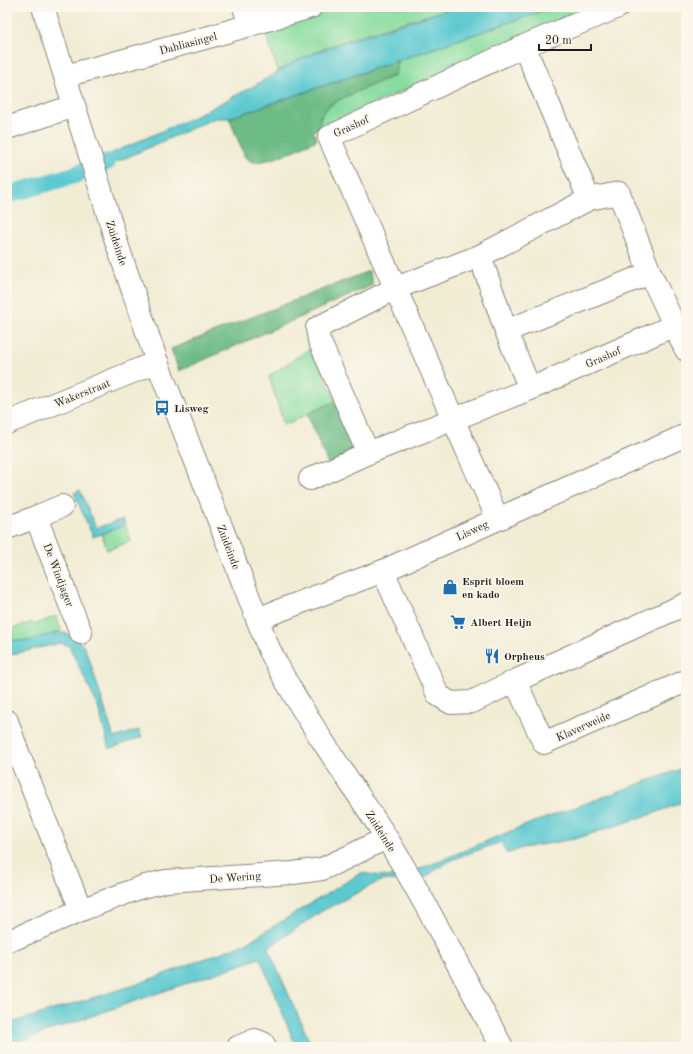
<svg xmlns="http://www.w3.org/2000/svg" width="693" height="1054" font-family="'Old Standard TT',serif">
<rect width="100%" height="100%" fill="#fbf7ec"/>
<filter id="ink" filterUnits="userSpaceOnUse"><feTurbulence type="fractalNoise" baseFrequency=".025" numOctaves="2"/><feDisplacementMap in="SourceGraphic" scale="8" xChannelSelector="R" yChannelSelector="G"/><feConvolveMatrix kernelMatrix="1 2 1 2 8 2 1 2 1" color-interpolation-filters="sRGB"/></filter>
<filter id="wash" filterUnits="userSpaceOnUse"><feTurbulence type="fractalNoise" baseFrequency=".012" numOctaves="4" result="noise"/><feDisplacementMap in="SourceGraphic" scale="16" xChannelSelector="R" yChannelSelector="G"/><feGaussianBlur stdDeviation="0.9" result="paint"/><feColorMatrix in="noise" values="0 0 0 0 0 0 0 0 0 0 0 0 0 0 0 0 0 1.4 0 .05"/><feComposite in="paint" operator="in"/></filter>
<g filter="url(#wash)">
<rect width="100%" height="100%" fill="#f1ecd4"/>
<!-- green -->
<g fill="#87dc9f" stroke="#527c5e">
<path d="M337 7H456C396 25 332 40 278 71L264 29Z"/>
<path d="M554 7H588L318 129C319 124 320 118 322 114 336 95 374 85 395 75L397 61Z"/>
<path d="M312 347 336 401 284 425 269 376Z"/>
<path d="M125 525 131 541 107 550 101 533Z"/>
<path d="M56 616 61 630 59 632 28 641 12 640 9 631C15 626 25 625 32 622L33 625Z"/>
</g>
<!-- forest -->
<g fill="#6dbc86" stroke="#446c51">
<path d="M397 61 395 75 347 96 331 104 321 115 318 129 313 131 317 140C296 149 275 162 252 162L245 157 229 118Z"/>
<path d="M369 271 373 285 179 371 171 349Z"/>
<path d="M336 401 358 450 328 464 307 414Z"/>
</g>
<!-- water -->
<g fill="#5cc9d0" stroke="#3c7276">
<path d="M456 7H554L229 118H215L103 168 101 158 198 115 252 87 298 60 338 44Z"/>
<path d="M75 171 78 179 7 200V191Z"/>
<path d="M80 490 96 528 123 519 125 525 93 537 74 493Z"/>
<path d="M7 626 12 640 28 641 59 632 75 635 84 647 89 658 114 738 139 730 142 737 109 749 98 706 69 646 61 643 13 654 7 657Z"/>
<path d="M686 767V801L655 813 575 839 522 848 507 854 501 842 451 860 424 878 380 881 322 911 268 948 312 1047H296L260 958 48 1031 7 1047V1024L135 985 246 943 361 873 389 877 420 869 518 828Z"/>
</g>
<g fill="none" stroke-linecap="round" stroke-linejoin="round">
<!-- canal -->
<path stroke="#5cc9d0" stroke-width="18" d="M7 195 74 175 107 162"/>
</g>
</g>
<g filter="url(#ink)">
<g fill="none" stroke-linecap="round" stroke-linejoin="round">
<!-- minor casing -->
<g stroke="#868478" stroke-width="24">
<g id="minor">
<path d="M43 7 99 184 116 241 157 362 269 649C302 715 346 775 386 837 428 905 464 977 502 1047"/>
<path d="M244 7 250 25"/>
<path d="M524 46 589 199"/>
<path d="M65 76 209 37 311 7"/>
<path d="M7 128 74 106"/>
<path d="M480 256 506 331 650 273"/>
<path d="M506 331 530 389"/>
<path d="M7 423 157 362"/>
<path d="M368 453 319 340 317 328 396 288 480 256 589 199 619 193 650 273 686 350"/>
<path d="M310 479 368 453 530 389 675 325"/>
<path d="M36 517 62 506"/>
<path d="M498 519C440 392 385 264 329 137L524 46 618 7"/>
<path d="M7 528 36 517 81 633"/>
<path d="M383 571 438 695 451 703 472 702 515 681"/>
<path d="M686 604 515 681 544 743 686 681"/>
<path d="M257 619 383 571 498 519 686 435"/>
<path d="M7 721 17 750 81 910"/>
<path d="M7 940 14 939 81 910 142 887 166 881 293 873 322 869 348 857 386 838"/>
<path d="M238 1047 255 1040 263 1043 265 1047"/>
</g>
</g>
<!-- minor -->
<use href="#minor" stroke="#fff" stroke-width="22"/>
</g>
</g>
<!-- icons -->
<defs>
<g id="bus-bare" transform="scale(1.2)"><path d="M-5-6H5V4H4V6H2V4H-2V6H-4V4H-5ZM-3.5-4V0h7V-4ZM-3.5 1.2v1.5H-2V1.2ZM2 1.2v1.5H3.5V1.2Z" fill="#1f6fb2" stroke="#fbf7ec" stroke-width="2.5" paint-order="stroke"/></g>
<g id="shop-bare" transform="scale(1.2)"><path d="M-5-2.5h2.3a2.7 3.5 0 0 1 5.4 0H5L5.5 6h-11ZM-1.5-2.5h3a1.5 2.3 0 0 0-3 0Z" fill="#1f6fb2" stroke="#fbf7ec" stroke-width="2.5" paint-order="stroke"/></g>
<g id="supermarket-bare" transform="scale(1.2)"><path d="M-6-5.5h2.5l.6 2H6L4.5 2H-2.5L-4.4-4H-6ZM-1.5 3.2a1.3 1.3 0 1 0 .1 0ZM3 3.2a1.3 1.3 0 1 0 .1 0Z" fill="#1f6fb2" stroke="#fbf7ec" stroke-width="2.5" paint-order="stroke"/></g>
<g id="restaurant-bare" transform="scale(1.2)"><path d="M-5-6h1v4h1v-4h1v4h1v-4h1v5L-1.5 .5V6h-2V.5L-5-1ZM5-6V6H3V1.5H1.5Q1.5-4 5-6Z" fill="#1f6fb2" stroke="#fbf7ec" stroke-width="2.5" paint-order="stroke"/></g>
</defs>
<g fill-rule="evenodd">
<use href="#bus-bare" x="162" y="408"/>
<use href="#shop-bare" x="450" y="587"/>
<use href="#supermarket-bare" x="458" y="622"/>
<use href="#restaurant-bare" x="492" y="656"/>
</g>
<g text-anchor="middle" stroke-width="3.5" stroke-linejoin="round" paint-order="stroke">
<!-- street labels -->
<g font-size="11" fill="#1c1c1c" stroke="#fbf7ec">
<text transform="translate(188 43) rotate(-15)" y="4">Dahliasingel</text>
<text transform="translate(351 126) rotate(-25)" y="4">Grashof</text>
<text transform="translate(117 243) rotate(72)" y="4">Zuideinde</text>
<text transform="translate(603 357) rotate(-24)" y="4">Grashof</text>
<text transform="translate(82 393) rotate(-22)" y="4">Wakerstraat</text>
<text transform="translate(472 530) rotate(-25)" y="4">Lisweg</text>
<text transform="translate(229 547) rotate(69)" y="4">Zuideinde</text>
<text transform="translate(59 575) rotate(69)" y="4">De Windjager</text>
<text transform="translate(583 726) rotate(-24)" y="4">Klaverweide</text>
<text transform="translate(381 831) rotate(58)" y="4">Zuideinde</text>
<text transform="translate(235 877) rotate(-4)" y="4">De Wering</text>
</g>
<!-- poi labels -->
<g font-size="11" font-weight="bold" fill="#1c1c1c" stroke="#fbf7ec" text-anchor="start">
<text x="174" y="412">Lisweg</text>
<text x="462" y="585">Esprit bloem<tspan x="462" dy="13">en kado</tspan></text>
<text x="470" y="626">Albert Heijn</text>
<text x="504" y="660">Orpheus</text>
</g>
</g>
<!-- margin -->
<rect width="693" height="1054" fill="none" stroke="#fbf7ec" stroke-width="24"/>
<!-- scale -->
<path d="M539 44v6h52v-6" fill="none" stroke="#1c1c1c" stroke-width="2"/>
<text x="545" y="44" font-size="12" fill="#1c1c1c" stroke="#fbf7ec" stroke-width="3" paint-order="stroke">20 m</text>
</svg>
